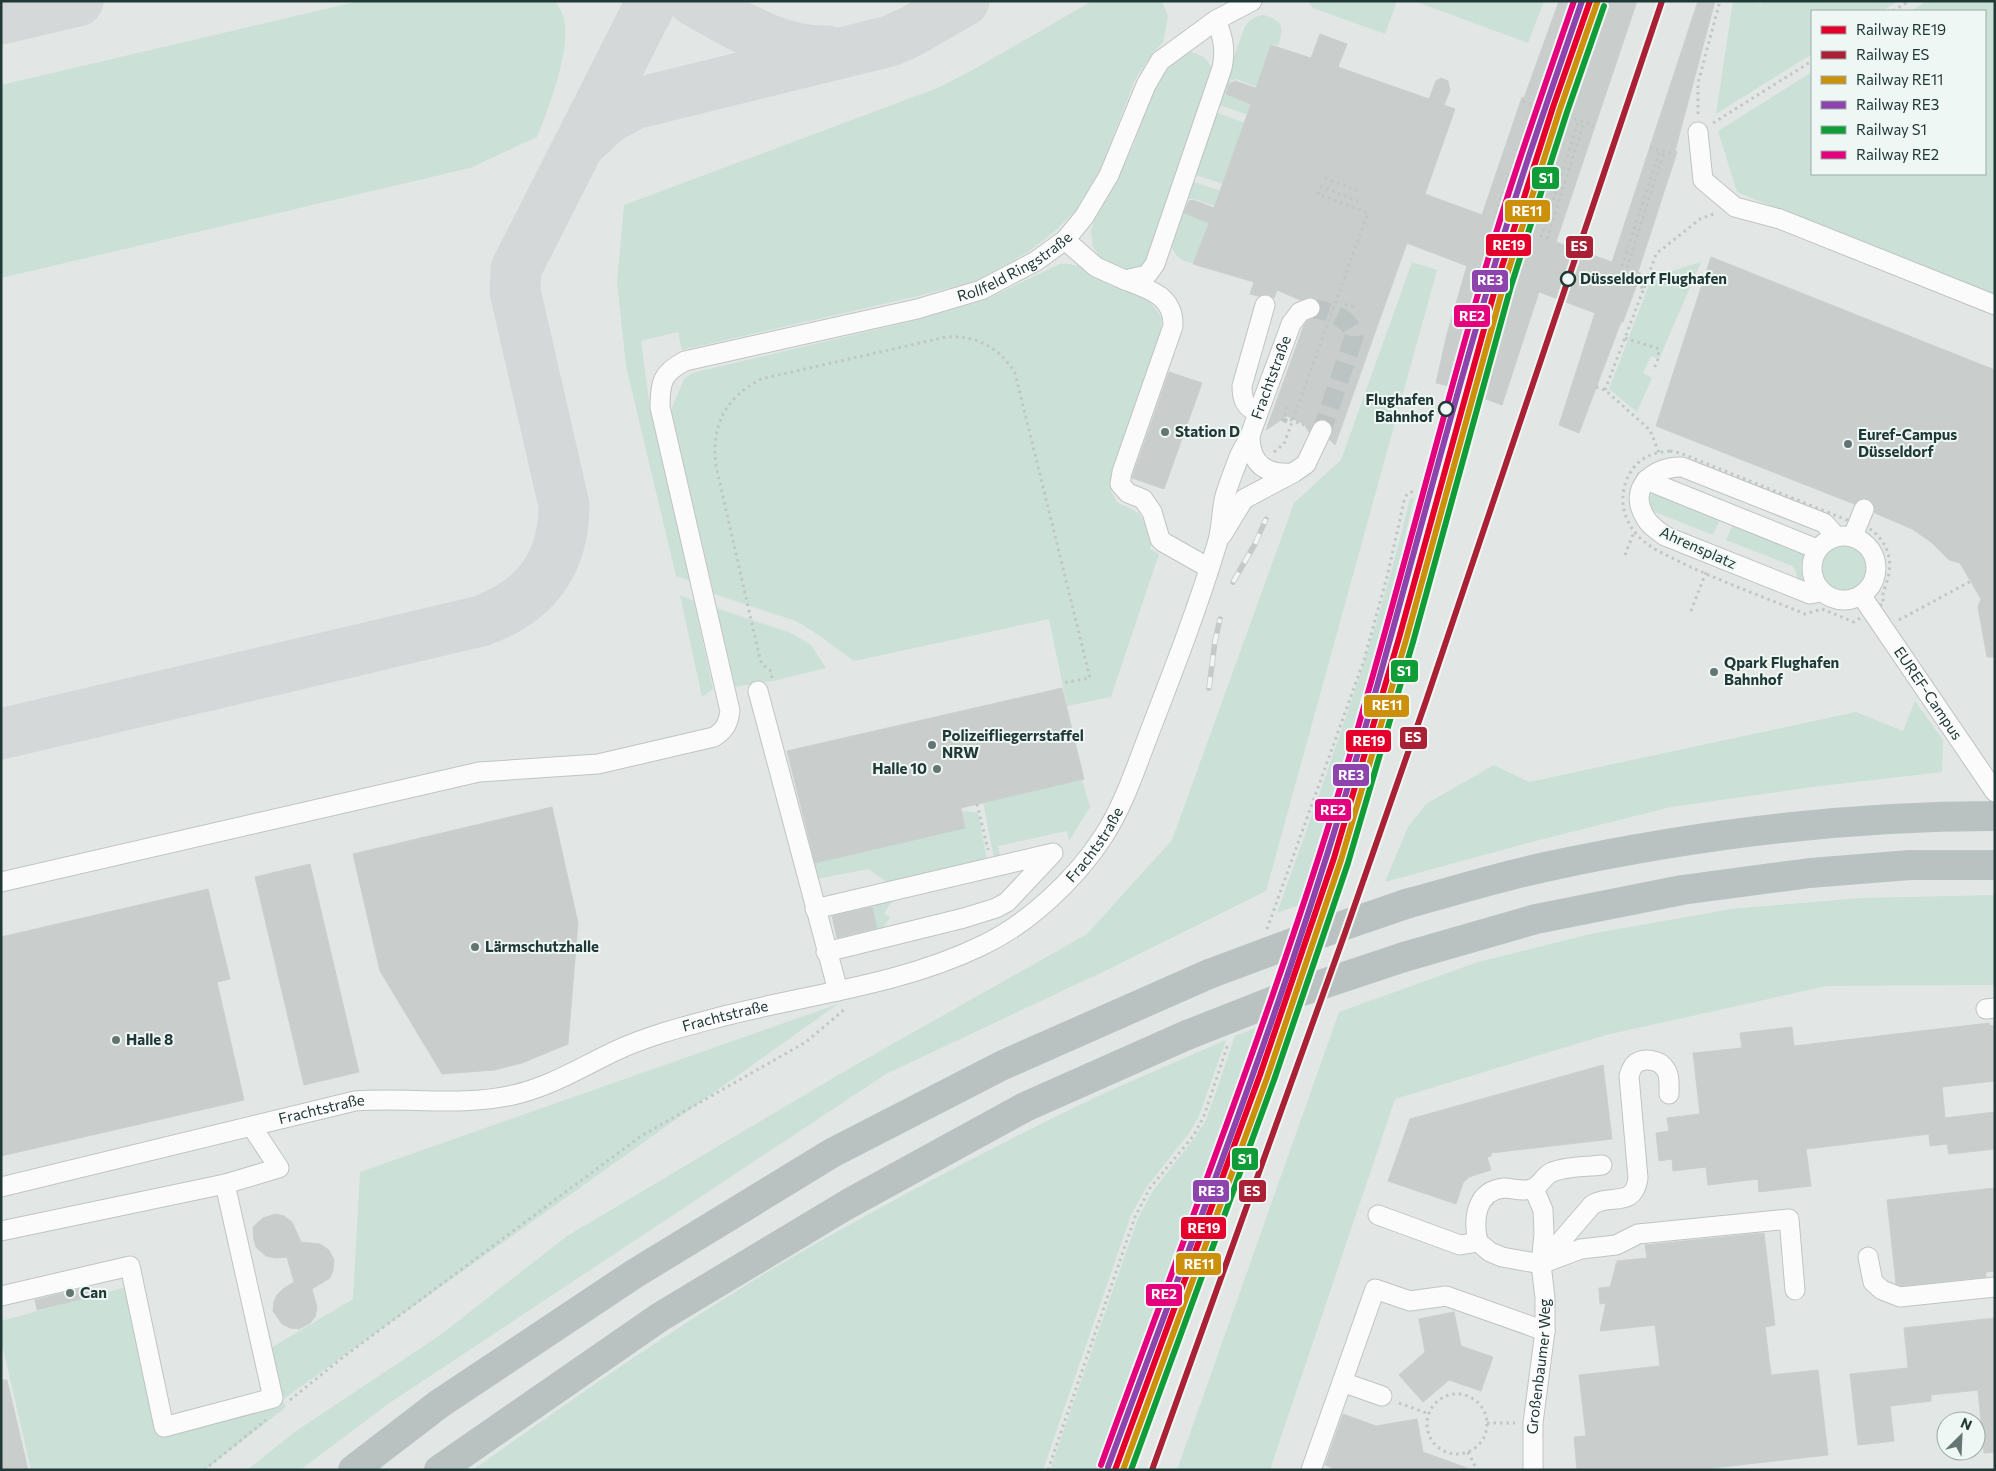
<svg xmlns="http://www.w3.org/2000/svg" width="1996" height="1471" font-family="Commissioner,sans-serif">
<rect width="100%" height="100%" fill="#e2e7e6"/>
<!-- green -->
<g fill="#cbe0d6">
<path d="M359 1H556C558 7 563 13 564 19 571 50 549 108 537 137L470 168 1 278V85Z"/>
<path d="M1092 1H1162L1168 16 1163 42 1152 54 1135 80 1100 170 1076 210 1054 232 1028 252 976 281 914 297 682 350 678 332 641 341 650 408 690 581 676 576 626 366 617 282 624 205 940 87 976 68Z"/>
<path d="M1307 1H1397L1385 34 1313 8Z"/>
<path d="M1414 1H1544L1528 43Z"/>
<path d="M1733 1H1754L1761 4 1762 1H1898L1882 11H1812V54L1716 114Z"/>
<path d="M1927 1H1995V297L1737 192 1718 131 1812 72V174H1985V11H1911Z"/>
<path d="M1264 15C1284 21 1284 28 1278 46L1272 44 1257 87 1236 79 1231 80 1228 89 1252 102 1248 115 1217 104 1245 26C1251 19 1255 16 1264 15Z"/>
<path d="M1190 52C1200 54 1208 58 1211 68L1147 257 1141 267 1128 271 1103 261 1093 247 1091 231 1094 221 1117 180 1134 144 1155 87 1169 66 1178 57Z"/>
<path d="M1215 112 1245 123 1223 184 1193 174Z"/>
<path d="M1191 181 1221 191 1215 206 1194 199H1188L1184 209 1187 213 1210 222 1194 263C1180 263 1172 253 1170 239Z"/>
<path d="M1412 262 1437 270 1266 891 1111 968 886 1074 391 1402 300 1470H247L296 1431 439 1336 567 1236 850 1068 1087 934 1172 840 1294 503 1341 460Z"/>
<path d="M1701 262 1659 359 1651 356 1643 373 1652 378 1637 412 1609 389 1652 277Z"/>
<path d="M1060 264H1070L1083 267 1095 277 1147 300 1157 310 1162 319 1160 337 1111 473V491L1117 502 1139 513 1153 538 1150 549 1159 554 1111 697 1067 706 1049 619 854 661 817 634 796 621 714 594 671 410 684 379 692 373 921 319 984 300Z"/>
<path d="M1655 492 1721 517 1713 535 1650 510 1649 499 1652 493Z"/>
<path d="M1414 498 1397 571 1404 574 1378 669 1306 880 1310 901 1277 913C1325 777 1376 642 1409 502L1410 499Z"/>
<path d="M1734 522 1805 552 1801 564 1803 582 1799 584 1795 569 1792 566 1726 540Z"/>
<circle cx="1844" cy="568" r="22"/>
<path d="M680 595 694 601 713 689 702 697Z"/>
<path d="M716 608 791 633 811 645 826 668 773 681 734 687Z"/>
<path d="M1915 701 1943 740 1942 772 1813 787 1671 807 1539 840 1385 882 1408 827 1426 804 1494 765 1529 782 1856 712 1903 731Z"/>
<path d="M1082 779 1090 807 1069 841 1067 831 998 846 1001 859 995 864 983 802Z"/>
<path d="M965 811 978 813 988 865 890 884 868 869 817 879 813 863 965 828 962 812Z"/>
<path d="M1995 895V985L1827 986 1606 1035 1395 1099 1270 1470H1177L1339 1012 1478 962 1590 934 1731 909 1860 898Z"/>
<path d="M893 900 884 913 890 917 880 934 878 933 872 905Z"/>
<path d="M838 1004 282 1400 286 1407 205 1470H31L1 1340V1321L126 1287 157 1432 281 1401 269 1349 353 1299 360 1172Z"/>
<path d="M1270 1022 1103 1470H1050L1138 1218 1152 1192 1196 1136 1206 1120 1235 1036Z"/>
<path d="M1226 1040 1199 1116 1190 1132 1146 1188 1131 1215 1043 1470H473C582 1392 692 1315 808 1248 901 1195 997 1145 1094 1098 1137 1078 1182 1059 1226 1040Z"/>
</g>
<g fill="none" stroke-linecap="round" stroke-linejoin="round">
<!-- taxiway -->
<g stroke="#d4d8d8" stroke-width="51">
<path d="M694 1C736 24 777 52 827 51"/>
<path d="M1 19 78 1"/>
<path d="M583 141 608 118 634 104 890 41 910 32 964 1"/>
<path d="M1 734 481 621C536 601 564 563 564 505L515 291 516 269 652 1"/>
</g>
</g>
<!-- building -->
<g fill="#c9cecd" stroke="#cad0cf">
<path d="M1559 1H1637L1556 242 1612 262 1698 1H1715L1675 151 1677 152 1638 272 1641 273 1623 322H1621L1579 433 1559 425 1595 313 1539 292 1502 405 1483 398 1484 394 1436 383 1447 334 1467 266 1407 243 1335 445 1330 440 1333 429 1331 423 1326 420 1321 419 1315 421 1309 432 1304 424 1287 416 1266 430 1304 325 1307 321 1318 315 1321 309 1320 303 1317 299 1311 297 1300 300 1277 290 1274 298 1268 294 1258 296 1250 294 1254 282 1193 264 1209 223 1186 214 1184 213 1189 201 1193 200 1214 208 1251 104 1226 94 1229 84 1235 81 1256 88 1271 45 1311 58 1320 34 1347 44 1338 67 1429 99 1436 81 1441 78 1448 81 1450 90 1444 105 1455 109 1425 194 1482 215 1522 97 1524 98Z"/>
<path d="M1711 257 1995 370V657H1987L1978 607 1981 599 1960 563 1949 560 1931 542 1912 529 1875 513 1873 503 1869 499 1862 498 1854 504 1656 426Z"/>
<path d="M1169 372 1202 383 1164 489 1132 478Z"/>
<path d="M1062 688 1084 779 961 808 965 828 815 863 787 751Z"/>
<path d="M552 807 578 923 568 1044 522 1063 494 1070 442 1074 380 971 353 854Z"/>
<path d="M310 864 359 1072 304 1085 255 877Z"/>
<path d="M208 889 230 979 217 982 244 1100 1 1156V937Z"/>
<path d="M872 907 877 928 837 938 832 916Z"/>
<path d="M1989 1023 1990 1026 1995 1025V1081L1942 1087 1945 1118 1995 1112V1149L1949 1154 1947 1144 1930 1146 1929 1134 1806 1149 1811 1186 1759 1192 1758 1179 1708 1185 1706 1167 1673 1171 1672 1159 1659 1161 1656 1133 1669 1131 1667 1118 1700 1114 1693 1053 1742 1048 1740 1033 1792 1027 1794 1046Z"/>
<path d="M1603 1065 1612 1139 1491 1153V1156L1487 1157 1491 1170 1469 1177 1463 1183 1456 1204 1388 1181 1410 1119Z"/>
<path d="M1995 1188V1271L1986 1272V1277L1902 1286 1896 1284 1887 1200Z"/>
<path d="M275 1214 284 1216 292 1222 301 1242 320 1244 329 1250 334 1260 333 1270 330 1278 312 1289 317 1307 315 1317 310 1323 299 1329 290 1328 282 1324 273 1311 274 1302 277 1295 283 1289 294 1282 287 1257 276 1258 266 1256 256 1247 254 1240 253 1227 263 1218Z"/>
<path d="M1764 1233 1775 1325 1765 1327 1771 1375 1818 1370 1828 1455 1695 1470H1577L1574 1437 1586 1436 1579 1375 1660 1366 1655 1325 1600 1331 1606 1303 1600 1304 1599 1288 1610 1287 1617 1261 1647 1258 1645 1245Z"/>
<path d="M88 1287 90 1297 37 1310 35 1300Z"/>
<path d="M1454 1312 1461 1346 1493 1357 1481 1391 1449 1380 1423 1402 1399 1375 1425 1352 1419 1319Z"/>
<path d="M1995 1318V1452L1984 1453 1978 1390 1931 1395V1401L1890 1406 1894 1441 1858 1445 1850 1374 1908 1368 1904 1328Z"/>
<path d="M1 1380H7L28 1470H1Z"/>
<path d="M1343 1414 1376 1426 1417 1419 1423 1452 1467 1468V1470H1338L1325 1465Z"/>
</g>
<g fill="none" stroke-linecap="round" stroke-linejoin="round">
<!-- minor-tunnel -->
<path stroke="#bbc4c3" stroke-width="19" stroke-dasharray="19 9" stroke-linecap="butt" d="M1310 308C1328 311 1352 317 1354 337L1322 430"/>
<!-- minor casing -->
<g stroke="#bfc4c3" stroke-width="21">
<g id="minor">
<path d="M1698 132 1703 180 1735 207 1780 219 1995 305"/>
<path d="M1065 240 1096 267 1125 280 1147 275 1155 264 1222 68C1226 50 1223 37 1216 20"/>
<path d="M1125 280C1149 289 1174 296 1173 326L1122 472 1120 484 1128 493 1143 499 1152 512 1160 539 1163 542 1209 568"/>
<path d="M1258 413C1245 407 1242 400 1242 386L1265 305"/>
<path d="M1250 438C1251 465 1267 475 1293 473"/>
<path d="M1646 480 1817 549"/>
<path d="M1222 535 1244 499 1293 473 1306 464 1322 430"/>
<circle cx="1844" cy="568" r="32"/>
<path d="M1853 536 1864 509"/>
<path d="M1822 592 1810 594 1665 536C1658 531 1649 525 1645 517 1627 488 1654 466 1682 467L1824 523 1836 536"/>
<path id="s1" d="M1861 595 1995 792"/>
<path d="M758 691 838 991"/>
<path id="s2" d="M1 882 479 772 598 764 714 737C725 730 728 724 730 711L660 407C660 382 662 373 685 361L917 309 981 290 1036 261 1065 240 1084 217 1109 175 1146 85 1160 61 1216 20 1252 1"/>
<path d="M815 909 1053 853 1007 902 996 908 964 918 826 952"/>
<path d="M1986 1009 1995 1008"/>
<path id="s3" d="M1 1187 355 1101C408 1097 460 1107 513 1095 549 1087 580 1068 613 1052 649 1035 686 1026 724 1016 810 994 900 985 981 946 1028 924 1075 880 1103 837 1124 805 1136 767 1150 731 1174 669 1198 607 1217 544 1222 528 1221 512 1225 496 1229 483 1234 470 1239 457 1242 449 1248 442 1251 433 1264 396 1278 360 1291 324L1300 312 1310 308"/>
<path d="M1378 1215 1460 1245 1478 1242 1490 1252 1502 1257 1541 1264 1581 1249 1616 1245 1638 1234 1789 1219 1795 1290"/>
<path d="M1 1231 225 1184"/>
<path d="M1478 1242C1473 1220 1475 1191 1504 1188 1513 1188 1522 1192 1531 1189 1540 1187 1543 1176 1552 1172 1567 1166 1586 1167 1602 1165"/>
<path d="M1868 1257 1873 1282 1882 1290 1900 1297 1995 1287"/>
<path d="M1542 1263 1592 1205C1610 1193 1634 1209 1638 1178L1629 1076C1630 1072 1632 1068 1634 1065 1643 1057 1660 1059 1666 1070 1670 1076 1669 1086 1669 1094"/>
<path d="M1 1296 130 1266 164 1427 273 1398 225 1184 279 1168 252 1127"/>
<path d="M1342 1382 1382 1396"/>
<path d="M1311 1470 1375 1289 1410 1301 1446 1296 1545 1331"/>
<path id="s4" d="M1533 1470V1423L1545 1331V1298L1541 1264 1544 1234 1543 1210 1534 1189"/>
</g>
</g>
<!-- highway casing -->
<g stroke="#bbc3c3" stroke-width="30">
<g id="highway">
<path d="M1409 903C1454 891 1499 877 1545 867 1693 835 1843 816 1995 816"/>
<path d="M1404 957 1536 919 1682 890 1810 873 1910 865H1995"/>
<path d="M353 1470 439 1404 634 1274 832 1153 1003 1065 1209 974"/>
<path d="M439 1470 660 1317 848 1204 1025 1107 1187 1035"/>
</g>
</g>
<!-- path -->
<g stroke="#bfc7c6" stroke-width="3" stroke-dasharray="2.5 4" stroke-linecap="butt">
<path d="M1893 11 1909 1"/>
<path d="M1523 101 1547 110"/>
<path d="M1698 114V83L1720 1"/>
<path d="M1568 117 1594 125"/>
<path d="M1713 123 1812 61"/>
<path d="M1650 147 1674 154"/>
<path d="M1325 178 1361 192"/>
<path d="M1494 219 1533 105"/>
<path d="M1500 222 1540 107"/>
<path d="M1541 237 1579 120"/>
<path d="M1547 239 1584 122"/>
<path d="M1622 266 1660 150"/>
<path d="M1627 268 1664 152"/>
<path d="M1644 288 1656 254 1700 219 1716 213"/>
<path d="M1345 304 1356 308"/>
<path d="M1625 338 1659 349 1658 359 1653 371"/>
<path d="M1596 387 1605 390 1650 430 1659 453"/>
<path d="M1605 390 1644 288 1631 284"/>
<path d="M1288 407 1282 422 1285 423 1286 419 1284 418 1283 421 1285 422 1287 418 1304 425"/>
<path d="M1670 451 1680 453 1872 530C1889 545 1894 562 1886 584 1884 591 1881 596 1884 603L1854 622 1822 609 1805 614C1764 597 1722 582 1682 563 1667 555 1651 549 1639 537 1624 521 1619 502 1626 481 1635 460 1648 453 1670 451Z"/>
<path d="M1274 452 1284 444 1368 213 1318 194 1321 187 1358 201"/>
<path d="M1625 555 1634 532"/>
<path d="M1691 611 1706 572"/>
<path d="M1899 620 1971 581"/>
<path d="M772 678 770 670 762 664 760 659 716 466C711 425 725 398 761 379L946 337C976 335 999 347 1015 373L1090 678 1062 683"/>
<path d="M977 804 988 850"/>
<path d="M1267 929 1364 660 1388 573 1404 501 1407 494 1416 490"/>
<circle cx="1457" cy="1424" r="30"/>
<path d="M290 1400 342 1358 641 1136 806 1042 846 1008"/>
<path d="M1399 1403 1429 1414"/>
<path d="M1487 1423H1515"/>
<path d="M1468 1452 1476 1468 1475 1470"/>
<path d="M204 1470 266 1420"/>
<path d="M1048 1470 1135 1217 1150 1188 1194 1135 1204 1116 1228 1044"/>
</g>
<!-- minor -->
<use href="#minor" stroke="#fbfbfb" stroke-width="19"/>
<!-- highway -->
<use href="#highway" stroke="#b9c1c1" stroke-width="28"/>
<!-- rail casing -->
<g stroke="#c6c9c9" stroke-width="5.5">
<g id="rail">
<path d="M1233 582 1255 544 1266 519"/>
<path d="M1209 688 1215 641 1220 619"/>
</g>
</g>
<!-- rail -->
<use href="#rail" stroke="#eff7f4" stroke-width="4" stroke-dasharray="11" stroke-linecap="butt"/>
<!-- highway-bridge casing -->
<g stroke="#bbc3c3" stroke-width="30" stroke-linecap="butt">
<g id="highway-bridge">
<path d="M1209 974 1295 942 1409 903"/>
<path d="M1187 1035 1281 998 1404 957"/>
</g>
</g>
<!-- highway-bridge -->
<use href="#highway-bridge" stroke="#b9c1c1" stroke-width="28"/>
<!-- rail-1 casing -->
<g stroke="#eff7f4" stroke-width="10">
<path id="rail-1" d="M1115 1470 1260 1075 1334 858 1399 638 1497 282 1553 107 1590 1"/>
</g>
<!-- rail-2 casing -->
<g stroke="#eff7f4" stroke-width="10">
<path id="rail-2" d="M1152 1470 1345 933 1426 701 1662 1"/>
</g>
<!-- rail-3 casing -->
<g stroke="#eff7f4" stroke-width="10">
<path id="rail-3" d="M1123 1470 1267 1078 1341 860 1406 640 1504 284 1560 109 1597 3"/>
</g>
<!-- rail-4 casing -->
<g stroke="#eff7f4" stroke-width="10">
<path id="rail-4" d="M1108 1467C1183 1264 1262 1061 1327 855 1387 665 1433 471 1490 281 1517 187 1550 94 1582 1"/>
</g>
<!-- rail-5 casing -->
<g stroke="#eff7f4" stroke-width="10">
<path id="rail-5" d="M1131 1470 1274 1080 1348 863 1413 642 1511 286 1567 112 1604 6"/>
</g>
<!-- rail-6 casing -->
<g stroke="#eff7f4" stroke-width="10">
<path id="rail-6" d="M1101 1465C1175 1262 1254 1060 1320 853 1380 664 1427 471 1482 280 1509 186 1542 94 1574 1"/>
</g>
<!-- rail-1 -->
<use href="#rail-1" stroke="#e4002b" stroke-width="6"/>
<!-- rail-2 -->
<use href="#rail-2" stroke="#aa2135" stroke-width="6"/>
<!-- rail-3 -->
<use href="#rail-3" stroke="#cc900b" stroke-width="6"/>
<!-- rail-4 -->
<use href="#rail-4" stroke="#8e44ad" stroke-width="6"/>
<!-- rail-5 -->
<use href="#rail-5" stroke="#109c37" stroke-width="6"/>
<!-- rail-6 -->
<use href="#rail-6" stroke="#e5007d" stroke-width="6"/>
</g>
<!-- markers -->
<g fill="#eff7f4" stroke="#203937" stroke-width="2.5">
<circle cx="1568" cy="279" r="7"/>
<circle cx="1446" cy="409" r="7"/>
</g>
<g fill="#647674" stroke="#eff7f4" stroke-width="2">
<circle cx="1165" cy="432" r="5"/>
<circle cx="1848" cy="444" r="5"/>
<circle cx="1714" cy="672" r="5"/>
<circle cx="932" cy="745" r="5"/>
<circle cx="937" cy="769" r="5"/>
<circle cx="475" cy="947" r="5"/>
<circle cx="116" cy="1040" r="5"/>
<circle cx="70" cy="1293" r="5"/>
</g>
<g text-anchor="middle" stroke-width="4" stroke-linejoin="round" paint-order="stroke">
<!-- street labels -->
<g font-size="15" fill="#203937" stroke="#eff7f4">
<text dy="5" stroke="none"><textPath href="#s2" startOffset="1474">Rollfeld Ringstraße</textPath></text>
<text dy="5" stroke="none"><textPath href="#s3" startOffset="1672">Frachtstraße</textPath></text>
<text transform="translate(1698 548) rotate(24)" y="5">Ahrensplatz</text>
<text dy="5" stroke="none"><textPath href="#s1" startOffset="119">EUREF-Campus</textPath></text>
<text dy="5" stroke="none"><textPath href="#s3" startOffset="1170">Frachtstraße</textPath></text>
<text dy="5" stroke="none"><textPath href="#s3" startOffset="750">Frachtstraße</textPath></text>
<text dy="5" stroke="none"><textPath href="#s3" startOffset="330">Frachtstraße</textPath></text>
<text dy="5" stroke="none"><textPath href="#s4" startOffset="104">Großenbaumer Weg</textPath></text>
</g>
<!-- stop labels -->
<g font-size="15" font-weight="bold" fill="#203937" stroke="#eff7f4" text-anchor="start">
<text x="1580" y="284">Düsseldorf Flughafen</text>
<text x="1434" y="405" text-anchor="end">Flughafen<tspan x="1434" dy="17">Bahnhof</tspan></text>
</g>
<!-- poi labels -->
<g font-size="15" font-weight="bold" fill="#203937" stroke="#eff7f4" text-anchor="start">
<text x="1175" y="437">Station D</text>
<text x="1858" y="440">Euref-Campus<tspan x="1858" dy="17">Düsseldorf</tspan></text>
<text x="1724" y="668">Qpark Flughafen<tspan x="1724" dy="17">Bahnhof</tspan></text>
<text x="942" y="741">Polizeifliegerrstaffel<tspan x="942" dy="17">NRW</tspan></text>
<text x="927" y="774" text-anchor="end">Halle 10</text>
<text x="485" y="952">Lärmschutzhalle</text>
<text x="126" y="1045">Halle 8</text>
<text x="80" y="1298">Can</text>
</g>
</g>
<g stroke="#eff7f4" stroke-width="2">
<rect x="1531" y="166" width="29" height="24" rx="5" fill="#109c37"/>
<rect x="1504" y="199" width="47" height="24" rx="5" fill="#cc900b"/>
<rect x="1485" y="233" width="47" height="24" rx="5" fill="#e4002b"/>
<rect x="1565" y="235" width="29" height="24" rx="5" fill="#aa2135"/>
<rect x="1471" y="269" width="38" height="24" rx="5" fill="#8e44ad"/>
<rect x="1453" y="304" width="38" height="24" rx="5" fill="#e5007d"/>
<rect x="1390" y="659" width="29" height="24" rx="5" fill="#109c37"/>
<rect x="1363" y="694" width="47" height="24" rx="5" fill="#cc900b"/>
<rect x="1399" y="726" width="29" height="24" rx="5" fill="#aa2135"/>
<rect x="1345" y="729" width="47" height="24" rx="5" fill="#e4002b"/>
<rect x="1332" y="763" width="38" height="24" rx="5" fill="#8e44ad"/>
<rect x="1314" y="798" width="38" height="24" rx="5" fill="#e5007d"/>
<rect x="1231" y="1147" width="28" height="24" rx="5" fill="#109c37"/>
<rect x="1238" y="1179" width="29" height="24" rx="5" fill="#aa2135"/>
<rect x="1192" y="1179" width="38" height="24" rx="5" fill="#8e44ad"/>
<rect x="1180" y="1216" width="47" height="24" rx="5" fill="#e4002b"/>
<rect x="1175" y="1252" width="47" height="24" rx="5" fill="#cc900b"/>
<rect x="1145" y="1283" width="38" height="24" rx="5" fill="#e5007d"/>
</g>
<g font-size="14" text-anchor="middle" font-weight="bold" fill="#fff">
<text x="1546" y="183">S1</text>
<text x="1527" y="216">RE11</text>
<text x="1509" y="250">RE19</text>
<text x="1579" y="251">ES</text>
<text x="1490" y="285">RE3</text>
<text x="1472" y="321">RE2</text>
<text x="1404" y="676">S1</text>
<text x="1387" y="710">RE11</text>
<text x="1413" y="742">ES</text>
<text x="1369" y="746">RE19</text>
<text x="1351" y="780">RE3</text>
<text x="1333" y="815">RE2</text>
<text x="1245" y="1164">S1</text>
<text x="1252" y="1196">ES</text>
<text x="1211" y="1196">RE3</text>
<text x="1204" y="1233">RE19</text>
<text x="1199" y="1269">RE11</text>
<text x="1164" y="1299">RE2</text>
</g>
<!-- border -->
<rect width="1996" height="1471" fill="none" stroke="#203937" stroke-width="5"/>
<!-- legend -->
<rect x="1811" y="10" width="175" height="165" fill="#eff7f4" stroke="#9caba8"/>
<rect x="1821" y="26" width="25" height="8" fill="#e4002b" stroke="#9caba8"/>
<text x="1856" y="35" font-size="15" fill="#203937">Railway RE19</text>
<rect x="1821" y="51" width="25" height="8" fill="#aa2135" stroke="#9caba8"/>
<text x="1856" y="60" font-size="15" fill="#203937">Railway ES</text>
<rect x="1821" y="76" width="25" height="8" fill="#cc900b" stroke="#9caba8"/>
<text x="1856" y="85" font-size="15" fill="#203937">Railway RE11</text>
<rect x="1821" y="101" width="25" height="8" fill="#8e44ad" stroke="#9caba8"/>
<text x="1856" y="110" font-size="15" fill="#203937">Railway RE3</text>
<rect x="1821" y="126" width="25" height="8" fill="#109c37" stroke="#9caba8"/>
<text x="1856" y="135" font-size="15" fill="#203937">Railway S1</text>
<rect x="1821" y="151" width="25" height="8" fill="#e5007d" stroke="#9caba8"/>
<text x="1856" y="160" font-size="15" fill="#203937">Railway RE2</text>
<!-- north arrow -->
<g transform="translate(1961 1436) rotate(24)"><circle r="24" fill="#eff7f4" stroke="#9caba8"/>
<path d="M0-4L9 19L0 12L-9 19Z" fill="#647674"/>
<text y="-8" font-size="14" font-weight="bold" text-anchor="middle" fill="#203937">N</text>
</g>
</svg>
